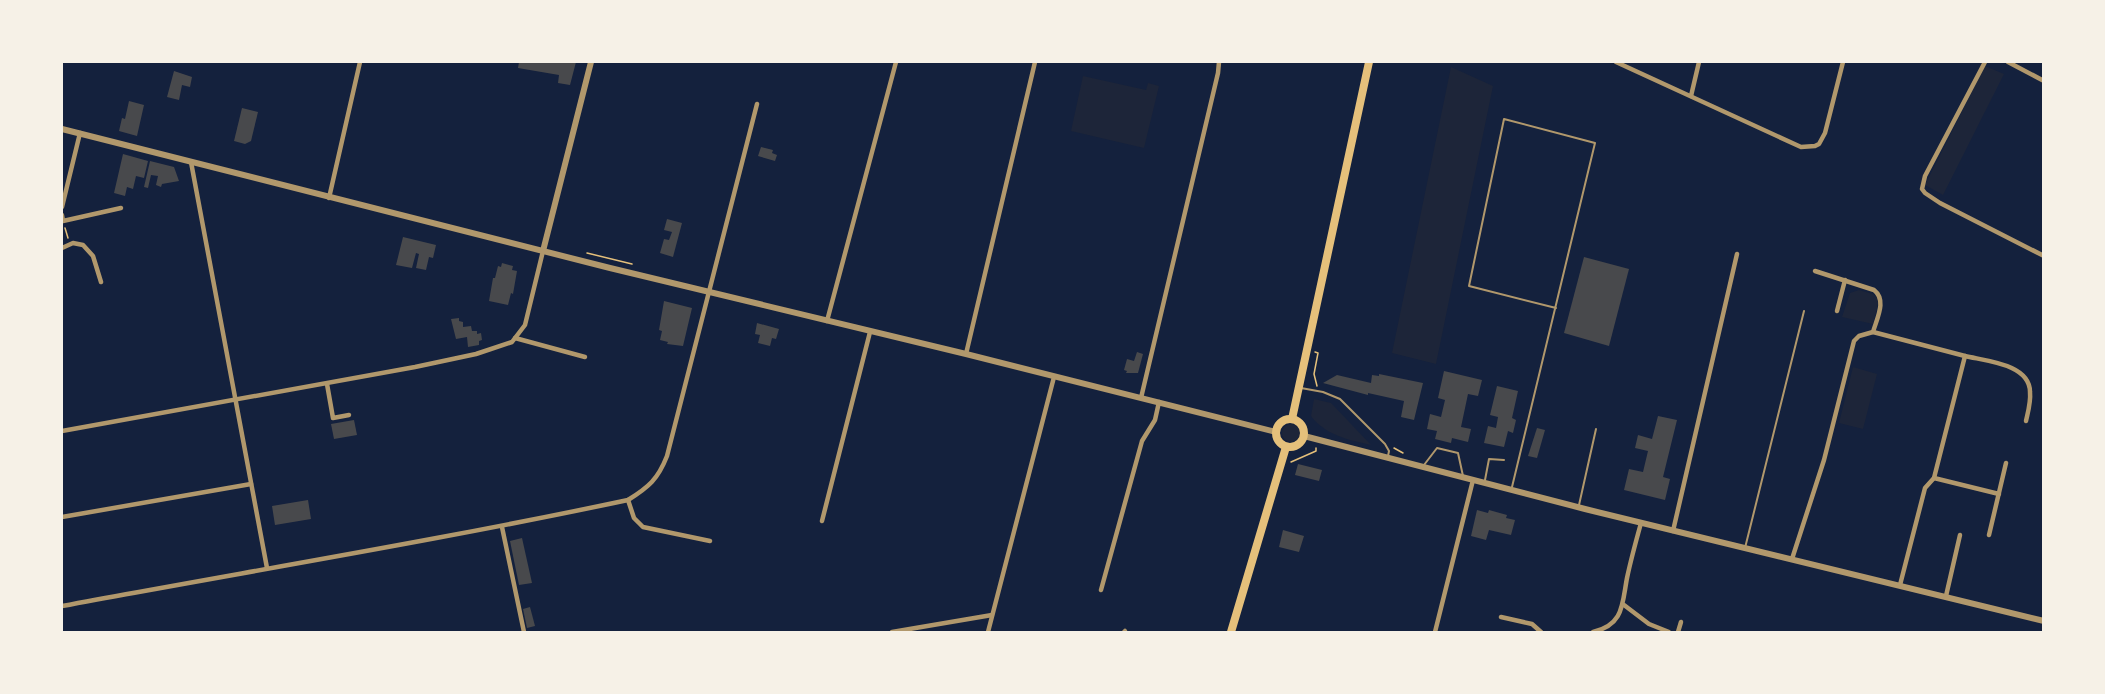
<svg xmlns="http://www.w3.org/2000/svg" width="2105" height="694" font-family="Signika,sans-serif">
<rect width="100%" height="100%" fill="#14213d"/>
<!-- green -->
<g fill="#1d2539">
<path d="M1985 66 2004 74 1943 195 1925 185Z"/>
<path d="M1451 67 1493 86 1436 364 1392 353Z"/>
<path d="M1083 76 1146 90 1148 83 1159 86 1144 148 1071 131Z"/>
<path d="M1859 290 1873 294 1879 300 1873 324 1842 317 1850 293Z"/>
<path d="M1853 367 1877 374 1863 429 1839 423Z"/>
<path d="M1314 399 1331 403 1371 445C1349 440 1325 435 1311 416Z"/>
<circle cx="1291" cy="433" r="9"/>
</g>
<!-- building -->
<g fill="#48494c">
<path d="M519 62H576L570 85 558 83 559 75 518 68Z"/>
<path d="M174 71 192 77 190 87 182 85 179 100 167 97Z"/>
<path d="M129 101 144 105 137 136 119 131 122 118 125 119Z"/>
<path d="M242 108 258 112 251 141 245 144 234 141Z"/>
<path d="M761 147 773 150 772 153 777 155 775 161 758 156Z"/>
<path d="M123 154 148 161 144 178 136 176 133 189 127 187 125 196 114 193Z"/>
<path d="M150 161 174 167 179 181 162 184 161 187 156 185 158 176 151 175 148 188 144 187Z"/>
<path d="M667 219 682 223 673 257 660 253 664 239 669 240 672 232 664 230Z"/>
<path d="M403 237 436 245 433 258 429 257 426 270 416 268 419 254 416 253 412 268 396 265Z"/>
<path d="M1584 257 1629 269 1609 346 1564 333Z"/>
<path d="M502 263 513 266 512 270 517 271 513 294 511 293 508 305 489 301 493 278H495L498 266 501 267Z"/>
<path d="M664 301 692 308 683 346 667 344 668 342 660 340 662 331 659 330Z"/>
<path d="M459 318V321L463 322V327L471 326 472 331H477V334L481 333 482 340 479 341V345L468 347 467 337 456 339 451 319Z"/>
<path d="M757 323 779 329 776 339 772 338 770 346 758 343 760 335 755 334Z"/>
<path d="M1137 352 1143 354 1138 373H1126L1127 371 1124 370 1127 359 1134 361Z"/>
<path d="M1444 371 1482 380 1478 396 1468 394 1461 427 1471 429 1468 442 1452 438 1451 443 1435 439 1437 431 1427 429 1430 414 1441 417 1445 400 1438 398Z"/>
<path d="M1379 374 1423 383 1414 420 1401 417 1404 401 1368 393V395L1323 383 1337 375 1371 383 1372 375 1379 376Z"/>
<path d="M1497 386 1518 391 1512 418 1516 420 1513 433 1508 431 1504 447 1484 443 1488 426 1496 428 1498 417 1490 415Z"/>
<path d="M1658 416 1677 420 1663 477 1670 479 1665 500 1624 490 1629 469 1643 472 1648 451 1635 448 1638 435 1652 439Z"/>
<path d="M354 420 357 435 334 439 331 424Z"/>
<path d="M1537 428 1545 430 1537 458 1528 456Z"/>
<path d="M1298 464 1322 470 1319 481 1295 475Z"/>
<path d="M308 500 311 519 275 525 272 506Z"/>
<path d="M1477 510 1488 513 1489 510 1507 515 1506 518 1515 520 1511 535 1489 530 1486 540 1471 536Z"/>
<path d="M1283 530 1304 536 1299 552 1279 547Z"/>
<path d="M522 538 532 583 519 585 510 541Z"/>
<path d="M530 607 535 626 527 628 523 609Z"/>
</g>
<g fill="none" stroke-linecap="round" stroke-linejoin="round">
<!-- path -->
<g stroke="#e5c07b" stroke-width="1.5">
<path d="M65 228 68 238"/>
<path d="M587 253 632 264"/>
<path d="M1315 352 1318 353 1314 374 1317 386"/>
<path d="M1394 448 1403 453"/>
<path d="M1291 462 1316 451V448"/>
</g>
<!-- service -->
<g stroke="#b1986c" stroke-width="2">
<path d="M1301 388 1323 392 1340 399 1385 444 1389 451 1388 456"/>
<path d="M1424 465 1437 448 1458 453 1463 476"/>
<path d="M1485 480 1489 459 1504 460"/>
<path d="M1512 487 1595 143 1504 119 1469 286 1556 308"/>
<path d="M1579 505 1596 429"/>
<path d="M1745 548 1804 311"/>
</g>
<!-- minor -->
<g stroke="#b1986c" stroke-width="4.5">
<path d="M1616 62 1801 147 1815 146 1819 144 1825 133 1843 62"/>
<path d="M1985 62 1925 176 1922 189 1925 193 1940 203 2044 256"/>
<path d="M2008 62 2044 81"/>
<path d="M1691 96 1699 62"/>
<path d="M191 162 267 568"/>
<path d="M329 198 360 62"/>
<path d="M62 207 80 133"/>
<path d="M62 215 63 221 121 208"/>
<path d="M62 248 73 243 83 245 93 256 101 282"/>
<path d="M1815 271 1874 290C1887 300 1877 318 1873 332"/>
<path d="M1837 311 1845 280"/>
<path d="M827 321 896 62"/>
<path d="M515 338 585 357"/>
<path d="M966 354 1035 62"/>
<path d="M1965 356C1986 361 2030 364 2030 392 2031 402 2028 412 2026 421"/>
<path d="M327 384 333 418 349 415"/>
<path d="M1141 398 1218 73 1219 62"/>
<path d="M62 431 415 367 476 354 512 342 525 325 543 251"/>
<path d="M1934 478 1999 494"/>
<path d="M628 500 634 518 643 527 710 541"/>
<path d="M62 517 251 484"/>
<path d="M822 521 870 332"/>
<path d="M502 527 524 632"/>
<path d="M1673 531 1737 254"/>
<path d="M1989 535 2006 463"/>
<path d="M1792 559 1824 460 1854 341 1859 336 1873 332 1965 356 1934 478 1925 488 1900 585"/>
<path d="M1101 590 1142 441 1155 420 1159 402"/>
<path d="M1946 596 1960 535"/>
<path d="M1624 605 1649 624 1669 632"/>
<path d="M62 606C250 571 440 540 628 500 649 487 658 479 667 456L757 104"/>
<path d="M1501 617 1532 624 1541 632"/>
<path d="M892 632 992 615"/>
<path d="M988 632 1054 377"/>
<path d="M1124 632 1125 631"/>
<path d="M1435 632 1473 480"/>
<path d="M1593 632C1624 625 1622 604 1627 578 1631 559 1636 541 1641 523"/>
<path d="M1678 632 1681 622"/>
</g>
<!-- tertiary -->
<g stroke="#b1986c" stroke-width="6">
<path d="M62 129 610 268 966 354 1276 432"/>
<path d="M543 251 591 62"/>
<path d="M1304 436 1585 509 2044 621"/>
</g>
<!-- primary -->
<g stroke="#e5c07b" stroke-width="8">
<circle cx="1290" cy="433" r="14"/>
<path d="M1292 419 1369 62"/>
<path d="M1231 632 1286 447"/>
</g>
</g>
<!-- border -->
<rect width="2105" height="694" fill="none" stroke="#f6f1e7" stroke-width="126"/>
</svg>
